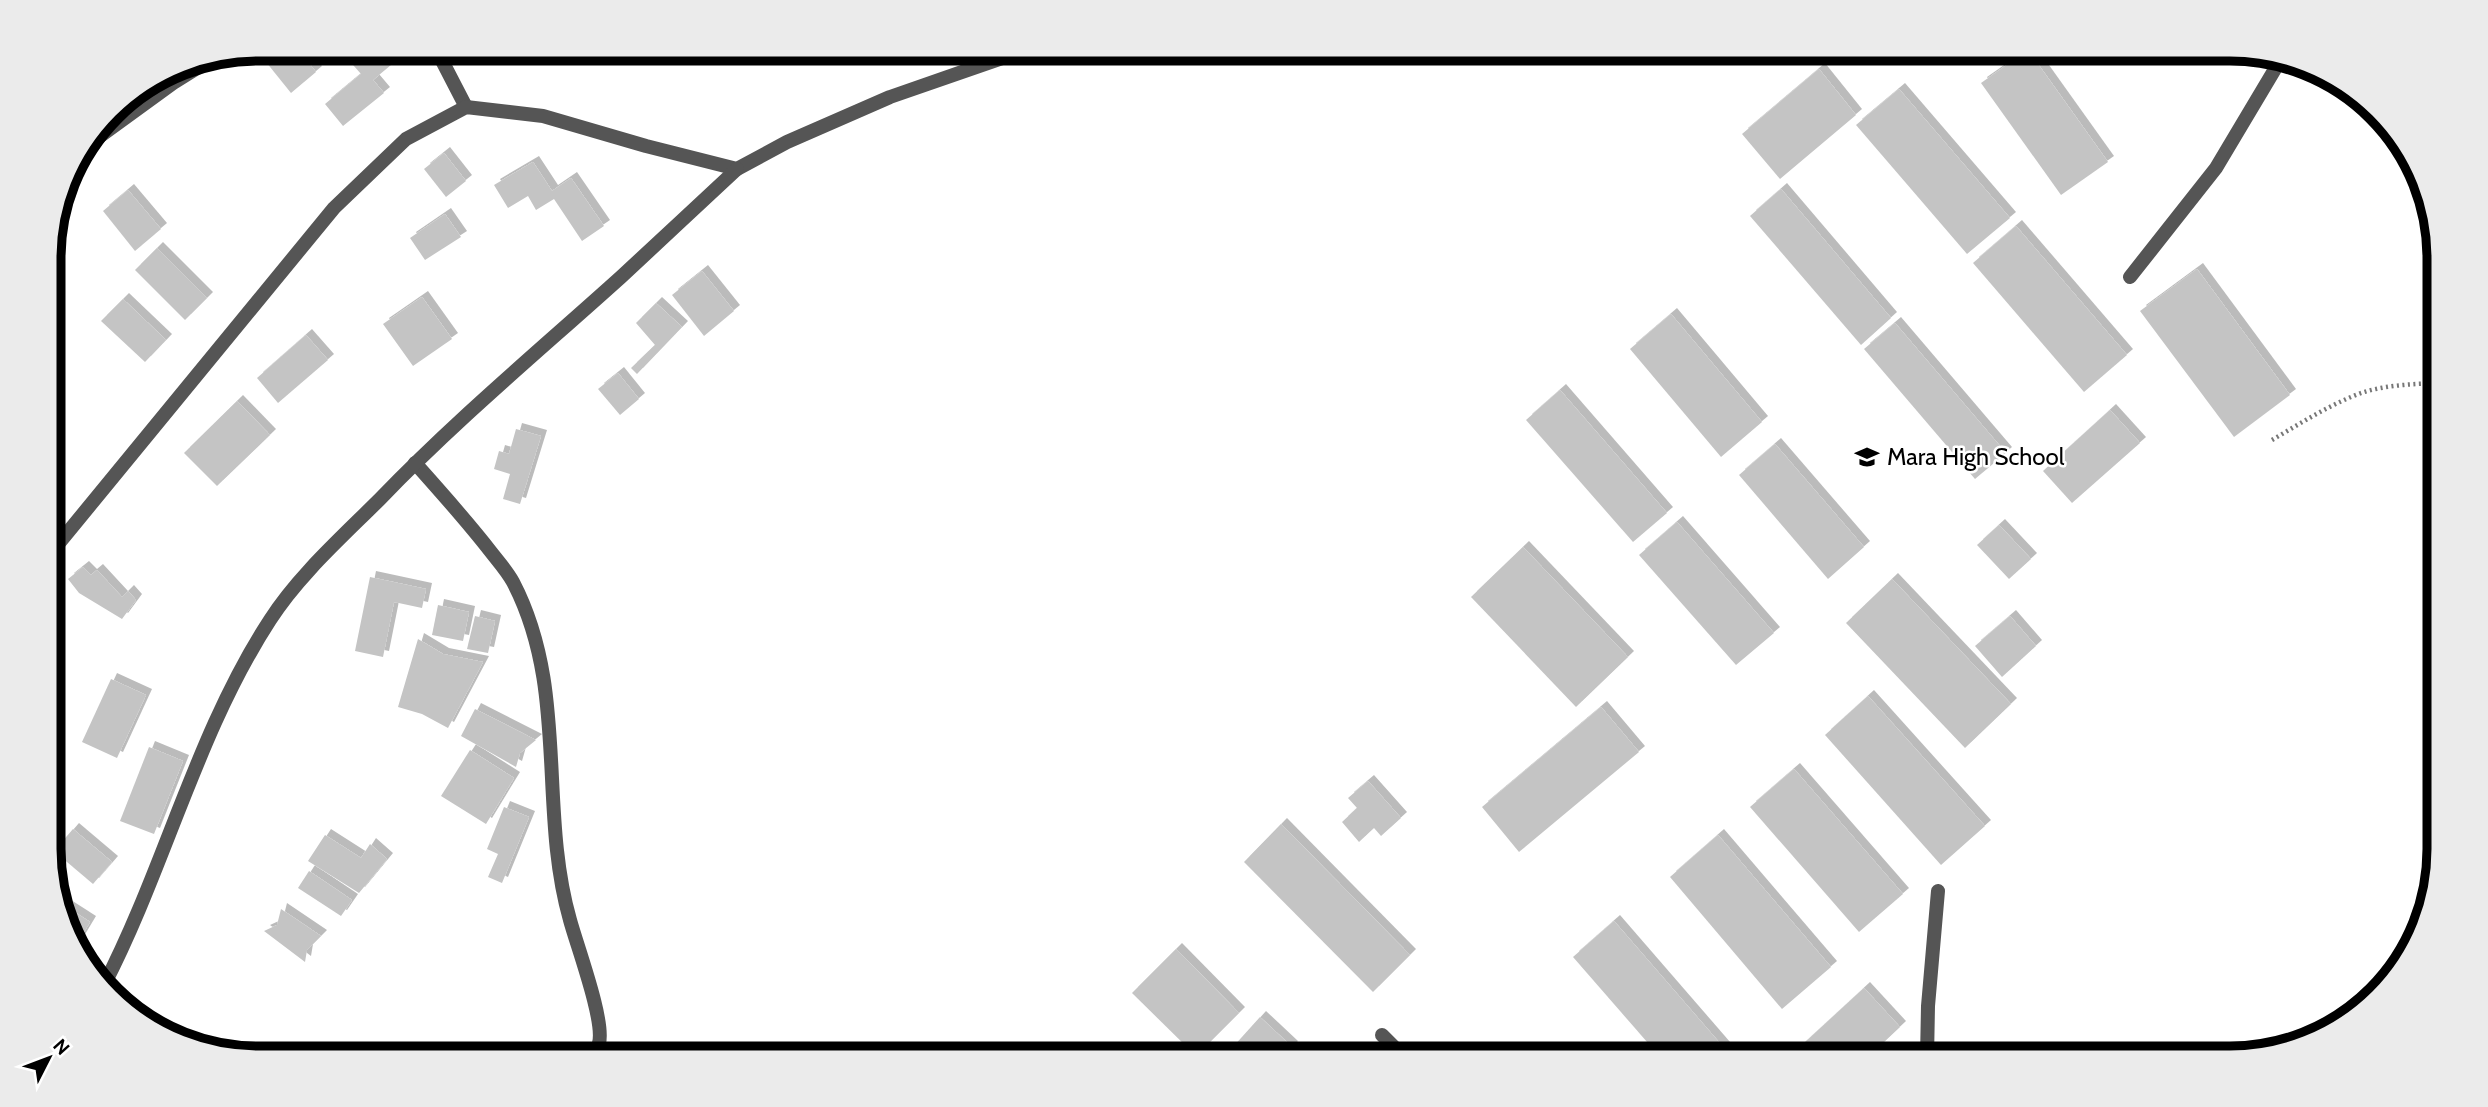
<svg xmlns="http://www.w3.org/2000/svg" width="2488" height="1107" font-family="Cabin,sans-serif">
<defs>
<filter id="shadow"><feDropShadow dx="6" dy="-6" stdDeviation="0" flood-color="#0004"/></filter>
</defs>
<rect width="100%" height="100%" fill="#fff"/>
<!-- building -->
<g fill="#c4c4c4" filter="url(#shadow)">
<path d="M273 49H298L316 72 291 93 262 57Z"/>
<path d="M339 49H387L397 60 373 80 384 93 343 126 325 104 361 74Z"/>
<path d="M2028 50 2108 162 2061 195 1981 83Z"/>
<path d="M1819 69 1856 115 1780 179 1742 134Z"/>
<path d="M1899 89 2010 218 1967 254 1856 125Z"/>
<path d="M444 153 466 181 446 197 424 169Z"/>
<path d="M533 162 552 191 571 178 604 226 582 241 554 199 536 210 528 196 508 208 494 185Z"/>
<path d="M1781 189 1891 318 1861 345 1750 216Z"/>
<path d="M128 190 161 229 135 251 103 211Z"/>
<path d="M445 214 461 237 425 260 410 238Z"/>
<path d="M2016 226 2127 355 2084 392 1973 263Z"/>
<path d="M157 248 207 298 185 320 135 270Z"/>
<path d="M2197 269 2290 395 2234 437 2140 311Z"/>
<path d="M702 271 734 311 704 336 672 295Z"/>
<path d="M422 297 452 339 413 366 383 324Z"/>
<path d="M123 299 166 340 145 362 101 321Z"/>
<path d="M656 303 682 327 637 374 631 368 655 345 636 323Z"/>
<path d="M1671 314 1762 422 1721 457 1630 349Z"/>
<path d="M1895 323 2006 453 1975 479 1864 349Z"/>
<path d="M306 335 328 360 278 403 257 378Z"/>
<path d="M618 373 639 399 620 415 598 389Z"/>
<path d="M1560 390 1667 513 1633 542 1526 420Z"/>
<path d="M237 401 270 435 217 486 184 453Z"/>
<path d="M2110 410 2140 443 2072 503 2043 471Z"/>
<path d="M516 429 541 436 520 504 503 499 510 474 494 469 499 451 509 454Z"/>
<path d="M1775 444 1864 547 1828 579 1739 475Z"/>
<path d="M1677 522 1774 633 1736 665 1639 555Z"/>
<path d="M1999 525 2031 559 2009 579 1977 545Z"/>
<path d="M1523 547 1628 657 1576 707 1471 597Z"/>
<path d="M83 567 91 575 97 570 122 597 128 591 136 600 122 619 79 593 68 579Z"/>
<path d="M370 577 426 589 422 608 394 602 383 657 355 651Z"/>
<path d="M1892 579 2011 704 1965 748 1846 623Z"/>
<path d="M438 605 469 612 463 641 432 635Z"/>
<path d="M475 616 495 621 488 653 467 649Z"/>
<path d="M2010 616 2036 646 2002 677 1975 646Z"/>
<path d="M418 639 443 654 483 662 448 728 422 714 398 707Z"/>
<path d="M111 679 146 695 117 758 82 742Z"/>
<path d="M1868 696 1985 826 1941 865 1825 735Z"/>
<path d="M1601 707 1639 752 1519 852 1482 807Z"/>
<path d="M475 709 536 740 520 753 516 767 461 736Z"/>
<path d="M149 747 183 761 154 834 120 821Z"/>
<path d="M470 750 514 778 486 824 441 796Z"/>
<path d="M1794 769 1903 894 1859 932 1750 807Z"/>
<path d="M1368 781 1401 818 1381 836 1374 828 1359 842 1342 822 1357 808 1348 798Z"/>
<path d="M504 807 529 817 502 883 488 877 498 854 487 849Z"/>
<path d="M1281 824 1410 955 1373 992 1244 862Z"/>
<path d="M73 829 112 862 93 884 54 851Z"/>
<path d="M325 835 361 858 370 844 387 859 359 893 308 861Z"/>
<path d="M1718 835 1831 967 1782 1009 1670 877Z"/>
<path d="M309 871 352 900 341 916 298 888Z"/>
<path d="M62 904 90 922 78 942Z"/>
<path d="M281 909 321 936 307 950 305 962 264 931 277 925Z"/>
<path d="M1614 921 1731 1056 1729 1058H1661L1573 957Z"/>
<path d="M1176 949 1239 1013 1196 1056 1132 993Z"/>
<path d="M1864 988 1900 1027 1867 1058H1788Z"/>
<path d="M1260 1017 1292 1047 1282 1058H1223Z"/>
</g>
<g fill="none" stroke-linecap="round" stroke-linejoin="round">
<!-- path -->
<path stroke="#777" stroke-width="4.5" stroke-dasharray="2 3.5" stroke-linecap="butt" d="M2272 440C2301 423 2329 405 2361 393 2385 385 2413 384 2438 383"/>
<!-- lane -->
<g stroke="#555" stroke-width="14">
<path d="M2130 277 2216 168 2281 59"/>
<path d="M1382 1035 1405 1058"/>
<path d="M1927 1058 1928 1006 1938 891"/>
</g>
<!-- street -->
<g stroke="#555" stroke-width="14">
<path d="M436 49 466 107"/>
<path d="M85 147 173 83 213 58"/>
<path d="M415 463C441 492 467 521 491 552 498 561 507 571 513 582 569 689 538 808 570 920 577 946 605 1021 599 1043 598 1048 595 1053 593 1058"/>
<path d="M50 554 334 208 406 139 466 107 543 116 646 146 737 169 787 142 890 97 1028 49"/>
<path d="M104 985C165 867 197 732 270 620 298 576 343 536 380 499 456 420 540 350 621 277 660 241 698 205 737 169"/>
</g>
</g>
<!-- icons -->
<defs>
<g id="school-bare" transform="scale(1.89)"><path d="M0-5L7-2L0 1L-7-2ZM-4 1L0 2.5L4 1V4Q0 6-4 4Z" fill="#000" stroke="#fff" stroke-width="2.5" paint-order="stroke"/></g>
</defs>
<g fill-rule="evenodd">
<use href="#school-bare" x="1867" y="457"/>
</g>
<g text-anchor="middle" stroke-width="5" stroke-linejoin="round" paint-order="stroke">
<!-- poi labels -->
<g font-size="24" fill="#000" stroke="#fff" text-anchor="start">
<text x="1887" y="465">Mara High School</text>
</g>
</g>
<!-- crop -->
<path d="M0 0H2488V1107H0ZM258 61H2230A197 197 0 0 1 2427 258V849A197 197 0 0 1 2230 1046H258A197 197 0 0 1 61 849V258A197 197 0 0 1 258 61Z" fill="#ebebeb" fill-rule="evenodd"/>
<path fill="none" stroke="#000" stroke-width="9" d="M258 61H2230A197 197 0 0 1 2427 258V849A197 197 0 0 1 2230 1046H258A197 197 0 0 1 61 849V258A197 197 0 0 1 258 61Z"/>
<!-- north arrow -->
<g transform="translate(49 1058) rotate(48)" stroke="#ffffff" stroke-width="5" paint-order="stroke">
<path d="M0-5L12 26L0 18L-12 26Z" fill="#000000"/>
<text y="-10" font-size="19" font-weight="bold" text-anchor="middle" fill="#000000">N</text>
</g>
</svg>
